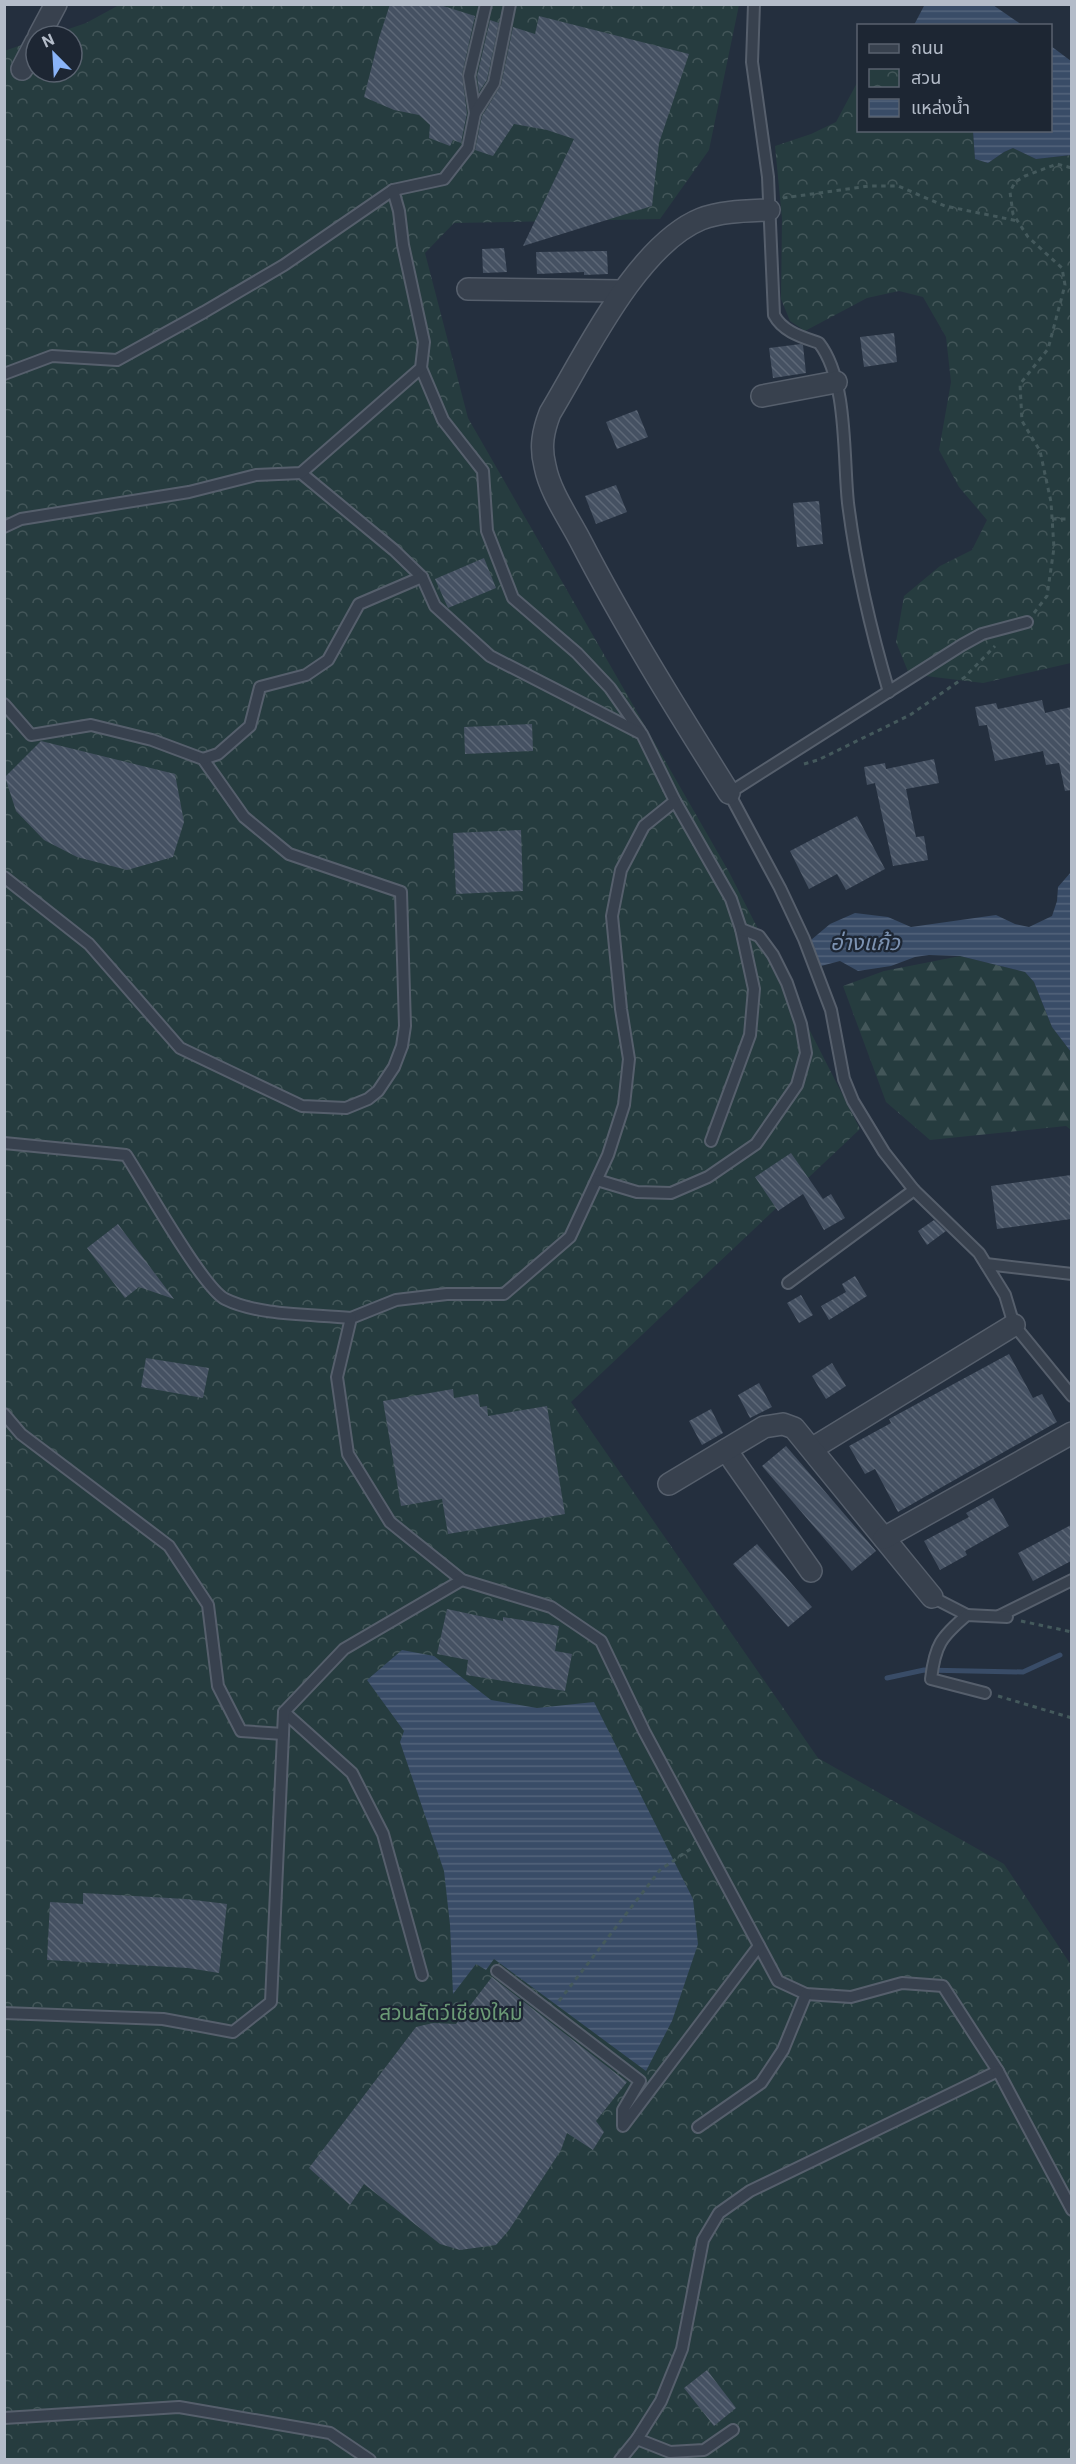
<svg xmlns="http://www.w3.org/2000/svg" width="1076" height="2464" font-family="Roboto,'Noto Sans Thai',sans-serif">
<defs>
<pattern id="forest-firs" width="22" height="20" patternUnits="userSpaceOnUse" patternTransform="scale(1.5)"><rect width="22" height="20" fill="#263c3f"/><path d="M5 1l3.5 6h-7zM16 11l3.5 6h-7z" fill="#435659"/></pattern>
<pattern id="park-crowns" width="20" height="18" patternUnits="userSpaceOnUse" patternTransform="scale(1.5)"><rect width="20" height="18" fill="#263c3f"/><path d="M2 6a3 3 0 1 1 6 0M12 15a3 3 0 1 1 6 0" fill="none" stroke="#435659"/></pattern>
<pattern id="water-rules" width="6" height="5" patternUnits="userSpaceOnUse" patternTransform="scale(1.5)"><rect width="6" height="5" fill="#394c67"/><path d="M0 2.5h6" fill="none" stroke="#53647b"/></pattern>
<pattern id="building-back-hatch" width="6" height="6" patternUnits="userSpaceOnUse" patternTransform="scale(1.5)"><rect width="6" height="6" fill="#455162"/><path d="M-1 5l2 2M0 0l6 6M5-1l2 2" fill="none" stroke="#5d6877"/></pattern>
</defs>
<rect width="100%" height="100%" fill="#242f3e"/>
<!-- forest -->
<path fill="url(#forest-firs)" d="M960 956 1025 972 1034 982 1052 1027 1071 1052V1130L1066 1126 930 1140 886 1102 843 986 884 971Z"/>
<!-- park -->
<g fill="url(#park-crowns)">
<path d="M119 5H739L709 150 660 219 454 223 425 253 468 418 729 872 860 1129 571 1402 818 1758 1004 1864 1071 1965V2459H5L4 51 36 40V72H72V36H48L86 23Z"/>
<path d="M858 81V130L973 131 975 159 988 163 1004 152 1013 148 1036 159 1071 155V663L983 683 909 674 896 642 904 596 940 566 972 550 987 520 959 487 939 450 951 382 946 337 923 297 899 291 867 298 805 331 790 321 781 299 782 219 775 146 811 134 836 122Z"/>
</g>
<!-- water -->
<g fill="url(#water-rules)">
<path d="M925 4 993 5 1022 25H914Z"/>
<path d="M1051 46 1071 61V155L1036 159 1013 148 1004 152 988 163 975 159 973 131 1050 130Z"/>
<path d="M1071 872V1052L1052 1027 1034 982 1025 972 960 956 929 955 915 957 891 966 858 971 840 961 821 966 811 940 830 924 855 913 888 917 911 927 996 915 1015 924 1029 927 1052 916 1057 901 1058 887Z"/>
<path d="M402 1650 434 1656 491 1700 537 1708 594 1702 693 1899 698 1944 672 2021 646 2071 494 1959 486 1970 476 1964 453 1994 450 1925 444 1871 400 1742 404 1731 367 1680Z"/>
</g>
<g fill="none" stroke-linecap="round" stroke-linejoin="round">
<!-- stream -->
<path stroke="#394c67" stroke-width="5" d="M887 1678 924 1670 1023 1672 1060 1655"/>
</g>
<!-- building -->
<g fill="url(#building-back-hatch)">
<path d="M390 4H437L475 16 462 75 467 113 461 143 453 140 450 146 429 138 430 125 419 115 394 110 364 97 379 38Z"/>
<path d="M539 16 689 54 659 143 652 206 523 246 574 139 547 130 514 124 493 156 475 150 482 116 501 85 513 27 535 34Z"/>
<path d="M490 20 499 23 487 80 479 92 477 76Z"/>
<path d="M504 248 507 272 483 273 482 249Z"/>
<path d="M607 251 608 274 584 275V272L537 274 536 252Z"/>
<path d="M894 333 897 362 864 367 860 337Z"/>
<path d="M801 344 803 345 806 373 773 378 769 348Z"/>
<path d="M637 410 648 437 617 449 606 422Z"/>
<path d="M616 485 627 512 596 524 585 496Z"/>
<path d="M819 501 823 544 797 547 793 503Z"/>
<path d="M484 558 496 588 448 608 435 579Z"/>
<path d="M1042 700 1045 713 1071 707V790L1065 791 1059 763 1046 765 1043 751 995 761 987 725 979 726 975 707 996 703 998 709Z"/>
<path d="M532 724 533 751 465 754 464 727Z"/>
<path d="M41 741 175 774 184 822 173 857 127 870 77 857 44 840 16 811 5 777Z"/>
<path d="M934 759 939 783 906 789 916 837 924 836 928 860 893 866 875 783 867 785 864 767 885 763 886 769Z"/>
<path d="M857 816 885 869 846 890 837 874 809 889 790 851Z"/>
<path d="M521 830 523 891 456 894 453 833Z"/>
<path d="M791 1153 823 1199 831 1194 845 1218 824 1230 803 1194 778 1211 755 1177Z"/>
<path d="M1071 1175V1219L997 1229 991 1186Z"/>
<path d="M934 1220 946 1231 927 1245 918 1231Z"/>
<path d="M118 1224 174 1299 139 1287 125 1298 87 1248Z"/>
<path d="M855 1276 867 1296 829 1320 821 1306 846 1292 842 1284Z"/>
<path d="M801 1295 813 1315 799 1323 787 1303Z"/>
<path d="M1009 1354 1033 1398 1042 1394 1057 1422 898 1512 875 1469 865 1474 849 1446 891 1423 889 1419Z"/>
<path d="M146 1358 209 1368 203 1398 141 1387Z"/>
<path d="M832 1363 846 1386 826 1399 812 1376Z"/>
<path d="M759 1383 772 1407 750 1418 738 1395Z"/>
<path d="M453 1389 454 1398 478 1394 480 1407 487 1406 488 1416 547 1406 565 1514 448 1534 442 1499 401 1506 383 1401Z"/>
<path d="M711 1409 723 1433 702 1445 689 1421Z"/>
<path d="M786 1446 876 1551 852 1571 762 1466Z"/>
<path d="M993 1498 1009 1526 965 1551 967 1555 940 1570 924 1541 969 1517 966 1513Z"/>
<path d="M1071 1525V1561L1033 1581 1018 1553Z"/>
<path d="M757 1544 812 1607 788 1627 733 1564Z"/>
<path d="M447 1609 503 1621V1617L559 1626 555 1651 572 1654 565 1691 466 1675 468 1660 437 1654Z"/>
<path d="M83 1893 186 1899 227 1904 219 1973 188 1968 47 1960 50 1902 83 1904Z"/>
<path d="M492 1977 627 2082 596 2121 604 2132 593 2150 567 2133 561 2150 509 2230 496 2245 460 2250 440 2244 364 2184 350 2205 309 2168 416 2027 433 2023 456 2024Z"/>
<path d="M707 2370 736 2408 714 2426 684 2388Z"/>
</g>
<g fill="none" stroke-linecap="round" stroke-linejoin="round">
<!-- service casing -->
<g stroke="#565f6c" stroke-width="14">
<g id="service">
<path d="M754 4 752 62 768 177 774 315C783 332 802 337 819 343 848 380 843 457 848 503 856 567 871 631 889 692"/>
<path d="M475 113 469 76 486 4"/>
<path d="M421 368 443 420 483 471 487 531 513 598 577 653 610 688 640 731"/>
<path d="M4 374 52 356 117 360 204 312 284 265 393 190 444 179 468 148 475 113 494 83 510 4"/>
<path d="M301 473 394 550 422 577 435 606 490 656 642 734 675 801 644 826 621 870 612 916 621 1009 629 1059 624 1105 608 1155 570 1237 504 1294H447L396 1300 351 1318 337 1377 348 1454 390 1522 462 1580 551 1607 601 1641 644 1731 778 1981 806 1994 851 1997 902 1983 943 1986 998 2071 750 2191 719 2213 703 2240 682 2349 661 2401 637 2439 620 2460"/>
<path d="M4 527 21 519 189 492 256 475 301 473 421 368 424 342 403 245 399 211 393 190"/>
<path d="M1027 622 982 634 962 645 729 793 780 888 804 939 831 1010 844 1079 853 1101 884 1152 914 1190 979 1253 1005 1295 1014 1325 1072 1396"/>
<path d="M4 704 31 735 91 725 152 740 203 759 244 817 289 854 401 892 405 1026 402 1046 394 1067 378 1091 368 1099 346 1108 302 1106 180 1048 89 944 4 877"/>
<path d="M203 759 218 754 250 726 260 687 306 675 328 660 359 604 422 577"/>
<path d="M675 801 731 899 741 929 754 989 750 1035 711 1141"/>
<path d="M4 1143 126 1155C143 1181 203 1288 225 1299 259 1316 312 1314 351 1318"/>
<path d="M597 1180 637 1192 671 1193 708 1177 756 1144 797 1085 806 1053 801 1024 787 983 773 955 759 936 741 929"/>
<path d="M986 1264 1072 1274"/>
<path d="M788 1283 914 1190"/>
<path d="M4 1414 21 1434 169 1546 208 1605 218 1686 241 1731 283 1734"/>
<path d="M932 1597 967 1615"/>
<path d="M999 1616 1072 1580"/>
<path d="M985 1693 931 1679C935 1645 941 1637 967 1615L1007 1617"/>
<path d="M284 1712 352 1773 383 1834 422 1975"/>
<path d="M497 1971 640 2081 623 2110V2126L759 1946"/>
<path d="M4 2013 163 2019 233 2032 271 2002 284 1712 344 1649 462 1580"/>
<path d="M998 2071 1072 2210"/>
<path d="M698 2127 761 2083 783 2050 806 1994"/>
<path d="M4 2418 179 2407 330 2433 370 2460"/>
<path d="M637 2439 670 2452 704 2450 733 2430"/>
</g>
</g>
<!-- minor casing -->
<g stroke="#565f6c" stroke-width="24">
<g id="minor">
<path d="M39 36 56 4"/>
<path d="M22 69 36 42"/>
<path d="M468 289 623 291"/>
<path d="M762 396 836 382"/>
<path d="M729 793C677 710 625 627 580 540 568 517 550 492 545 466 540 447 543 431 550 413 585 355 637 245 701 219 721 211 747 211 769 210"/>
<path d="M813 1448 1014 1325"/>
<path d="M726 1450 811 1571"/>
<path d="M669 1484 764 1427 783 1424 794 1428 932 1597"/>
<path d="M884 1538 1072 1433"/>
</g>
</g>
<!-- path -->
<g stroke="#44595c" stroke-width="3" stroke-dasharray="4.5 4.5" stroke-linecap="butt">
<path d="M783 198 869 186H898L945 206 1018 221"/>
<path d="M1052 519H1072"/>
<path d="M1034 613 1047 596 1054 548 1051 502 1040 451 1022 421 1020 384 1048 349 1065 285 1062 268 1028 237 1013 214 1010 192 1015 182 1025 176 1057 164 1072 168"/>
<path d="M804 764 818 760 910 715 965 677 995 646"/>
<path d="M1021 1621 1072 1632"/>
<path d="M998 1696 1072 1718"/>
<path d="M559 2001 660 1870 692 1848"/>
</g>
<!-- service -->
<use href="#service" stroke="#38414e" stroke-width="10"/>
<!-- minor -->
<use href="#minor" stroke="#38414e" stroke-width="21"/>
</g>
<g text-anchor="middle" stroke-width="4.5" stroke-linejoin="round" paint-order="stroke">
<!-- park labels -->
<g font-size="21" fill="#6b9a76" stroke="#1d2633">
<text x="451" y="2020">สวนสัตว์เชียงใหม่</text>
</g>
<!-- water labels -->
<g font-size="22" font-style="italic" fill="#7c92b1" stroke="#1d2633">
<text x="865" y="950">อ่างแก้ว</text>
</g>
</g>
<!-- border -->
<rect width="1076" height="2464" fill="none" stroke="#b4bcc9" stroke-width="12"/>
<!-- legend -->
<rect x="857" y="24" width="195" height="108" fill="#1d2633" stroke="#59626f" stroke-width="1.5"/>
<rect x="869" y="44" width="30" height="9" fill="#38414e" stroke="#59626f" stroke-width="1.5"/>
<text x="911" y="54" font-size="18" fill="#b4bcc9">ถนน</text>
<rect x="869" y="69" width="30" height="18" fill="url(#park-crowns)" stroke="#59626f" stroke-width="1.5"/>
<text x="911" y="84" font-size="18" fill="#b4bcc9">สวน</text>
<rect x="869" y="99" width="30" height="18" fill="url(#water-rules)" stroke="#59626f" stroke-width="1.5"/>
<text x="911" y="114" font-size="18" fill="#b4bcc9">แหล่งน้ำ</text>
<!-- north arrow -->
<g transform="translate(54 54) rotate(336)"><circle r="28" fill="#1d2633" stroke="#59626f" stroke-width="1.5"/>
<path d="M0-4.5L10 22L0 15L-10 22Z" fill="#8ab4f8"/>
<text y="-9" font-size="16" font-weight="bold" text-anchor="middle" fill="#b4bcc9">N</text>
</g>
</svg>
